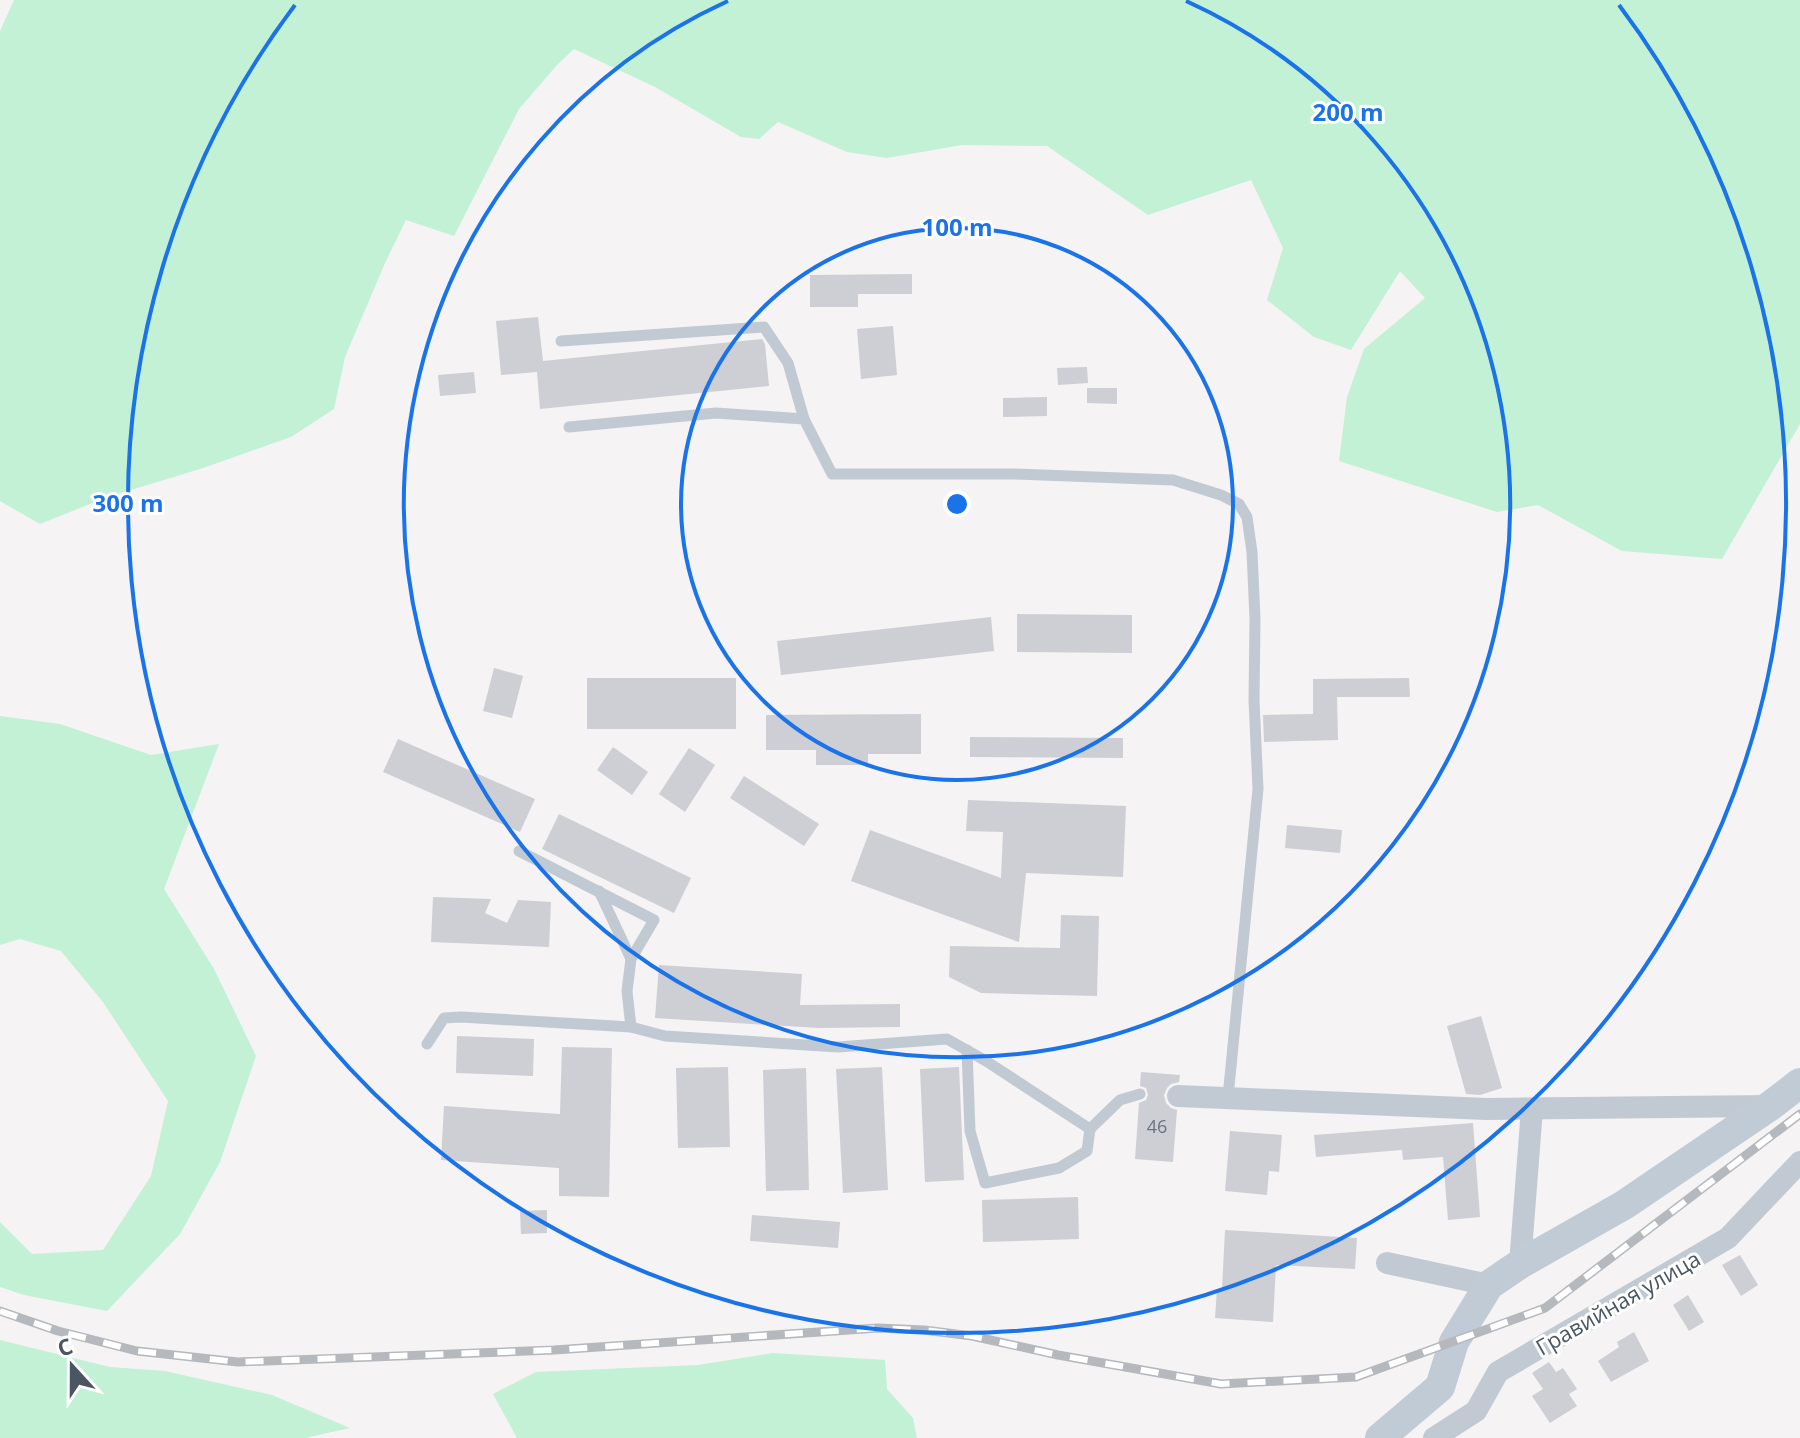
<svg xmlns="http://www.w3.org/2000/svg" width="1800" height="1438" font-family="'Open Sans',sans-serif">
<rect width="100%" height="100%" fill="#f5f3f3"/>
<!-- green -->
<g fill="#c3f1d5">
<path d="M14 0H1800V424L1722 559 1622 551 1538 505 1497 512 1339 461 1347 397 1364 349 1425 298 1400 271 1351 350 1314 337 1267 300 1283 248 1251 180 1148 215 1047 146 962 145 887 158 847 152 778 122 759 139 741 137 655 87 574 49 557 65 519 109 454 236 406 220 385 263 345 357 334 409 291 437 203 468 105 498 40 524 0 501V31Z"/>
<path d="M0 716 60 724 151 755 219 744 164 889 214 969 256 1056 220 1162 180 1234 107 1311 24 1295 0 1287V1222L32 1254 103 1250 151 1176 168 1101 103 1002 61 951 20 939 0 945Z"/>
<path d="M0 1340 110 1367 165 1371 272 1395 350 1428 305 1438H0Z"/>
<path d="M773 1353 885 1360 887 1389 913 1418 917 1438H517L493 1394 536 1372 698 1365Z"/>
</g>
<!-- building -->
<g fill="#cdcfd5">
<path d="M912 274V294H858V307H810V275Z"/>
<path d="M538 317 543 361 762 339 765 344 769 386 540 409 537 372 501 375 496 321Z"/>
<path d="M893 326 897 375 861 379 857 329Z"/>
<path d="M1087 367 1088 383 1058 385 1057 368Z"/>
<path d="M474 372 476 393 440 396 438 375Z"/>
<path d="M1087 388H1117V404L1087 403Z"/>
<path d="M1047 397V416L1003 417V398Z"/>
<path d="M1017 614 1132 615V653L1017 652Z"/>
<path d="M991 617 994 651 781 675 777 641Z"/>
<path d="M494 668 523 676 512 718 483 711Z"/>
<rect x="587" y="678" width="149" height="51"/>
<path d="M1409 678 1410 697H1337L1338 740 1264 742 1263 715 1313 714V679Z"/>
<path d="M921 714V754H868V765H816V750H766V715Z"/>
<path d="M970 737 1123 738V758L970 757Z"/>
<path d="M398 739 535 799 520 832 383 772Z"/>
<path d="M613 747 648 772 632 795 597 770Z"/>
<path d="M689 748 715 765 685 812 659 794Z"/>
<path d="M744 776 819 824 804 846 730 798Z"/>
<path d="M968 800 1126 806 1123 877 1026 873 1019 942 851 881 870 830 1001 878 1003 832 966 831Z"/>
<path d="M559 814 691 878 674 913 542 849Z"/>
<path d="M1287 825 1342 830 1340 853 1285 848Z"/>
<path d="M433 897 491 899 485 913 507 923 518 900 551 902 549 947 431 942Z"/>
<path d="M1061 915 1099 916 1097 996 981 993 949 977 950 946 1060 948Z"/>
<path d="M659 965 802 974 800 1005 900 1004V1027L819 1028 655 1018Z"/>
<path d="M1481 1016 1502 1088 1480 1095 1466 1094 1447 1026Z"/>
<path d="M457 1036 534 1039 533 1076 456 1073Z"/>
<path d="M562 1047 612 1048 609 1197 559 1196V1168L441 1160 444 1106 560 1114Z"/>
<path d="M728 1067 730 1147 678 1148 676 1068Z"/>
<path d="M882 1067 888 1190 843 1193 836 1069Z"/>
<path d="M959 1067 964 1180 925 1182 920 1069Z"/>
<path d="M806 1068 809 1190 766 1191 763 1070Z"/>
<path d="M1141 1072 1180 1075 1179 1082 1171 1084 1167 1088 1164 1095 1166 1103 1171 1108 1177 1110 1173 1162 1135 1159 1139 1103 1146 1100 1148 1095 1146 1088 1140 1086Z"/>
<path d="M1473 1123 1480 1217 1448 1220 1443 1157 1403 1160 1402 1150 1316 1157 1314 1135Z"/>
<path d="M1230 1131 1282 1135 1279 1172 1269 1171 1267 1195 1225 1191Z"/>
<path d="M1078 1197 1079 1239 983 1242 982 1200Z"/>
<path d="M547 1210V1233L521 1234 520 1211Z"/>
<path d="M752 1215 840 1222 838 1248 750 1241Z"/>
<path d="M1225 1230 1357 1238 1355 1269 1276 1265 1273 1322 1215 1318 1217 1289H1222Z"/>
<path d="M1740 1255 1758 1285 1741 1296 1722 1265Z"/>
<path d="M1688 1295 1704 1322 1689 1331 1673 1305Z"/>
<path d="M1634 1332 1649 1361 1611 1382 1598 1361 1619 1347 1617 1342Z"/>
<path d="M1549 1362 1556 1372 1563 1368 1577 1389 1569 1394 1577 1406 1550 1423 1532 1396 1543 1389 1532 1373Z"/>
</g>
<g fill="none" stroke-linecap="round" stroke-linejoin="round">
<!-- lane -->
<g stroke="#c1cad2" stroke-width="11">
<path d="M561 341 764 327 788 363 804 419"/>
<path d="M569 427 716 413 804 419 832 474H1014L1173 480 1221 495 1239 504 1247 517 1252 552 1255 619 1254 700 1258 789 1228 1097"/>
<path d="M519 851 654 920 631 959 627 991 631 1027"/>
<path d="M599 891 631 959"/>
<path d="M427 1044 444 1018 461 1017 631 1027 665 1036 838 1047 947 1039 986 1061 1090 1129 1120 1100 1140 1094"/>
<path d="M967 1050 970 1131 985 1183 1059 1168 1087 1151 1090 1129"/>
</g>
<!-- street -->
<g stroke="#c1cad2" stroke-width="22">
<path d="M1178 1096 1487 1109 1770 1106"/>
<path d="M1387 1263 1489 1285"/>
<path d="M1520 1264 1532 1109"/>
<path d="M1434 1438 1476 1411 1498 1372 1728 1238 1800 1162"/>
</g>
<!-- secondary -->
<path stroke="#c1cbd6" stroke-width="30" d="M1380 1438 1440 1387 1454 1342 1489 1285 1520 1264 1624 1205 1770 1106 1800 1083"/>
<!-- rail casing -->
<g stroke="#b5b8bd" stroke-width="9">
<path id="rail" d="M0 1311 58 1331 137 1351 238 1362 554 1350 878 1328 924 1330 972 1336 1058 1355 1221 1384 1356 1377 1545 1308 1800 1114"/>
</g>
<!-- rail -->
<use href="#rail" stroke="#fff" stroke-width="6" stroke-dasharray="18" stroke-linecap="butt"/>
</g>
<!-- distance rings -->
<g fill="none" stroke="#1a73e8" stroke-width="4">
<circle cx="957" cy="504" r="276"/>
<path d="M1186 1A553 553 0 1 1 728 1"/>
<path d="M1619 5A829 829 0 1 1 295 5"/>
</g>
<g text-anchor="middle" stroke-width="6" stroke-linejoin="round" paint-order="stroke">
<!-- number labels -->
<g font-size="18" fill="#6b747e">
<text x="1157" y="1133">46</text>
</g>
<!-- street labels -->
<g font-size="22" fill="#4a5661" stroke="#fff">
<text transform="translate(1618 1303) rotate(-30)" y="8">Гравийная улица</text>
</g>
</g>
<circle cx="957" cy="504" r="12" fill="#1a73e8" stroke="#fff" stroke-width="4"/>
<g font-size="24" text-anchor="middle" font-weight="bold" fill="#1a73e8" stroke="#fff" stroke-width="6" stroke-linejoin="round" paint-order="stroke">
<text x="1348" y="121">200 m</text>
<text x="957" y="236">100 m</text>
<text x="128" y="512">300 m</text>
</g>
<!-- north arrow -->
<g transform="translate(72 1366) rotate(339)" stroke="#ffffff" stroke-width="6" paint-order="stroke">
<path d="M0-6L14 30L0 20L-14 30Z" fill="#4a5661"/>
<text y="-12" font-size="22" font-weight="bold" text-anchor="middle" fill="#4a5661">С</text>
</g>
</svg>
